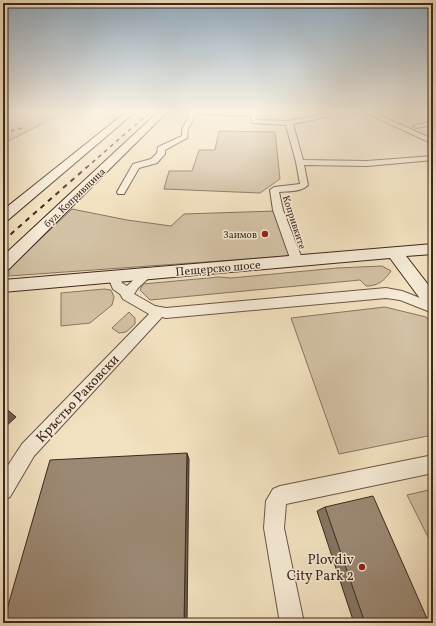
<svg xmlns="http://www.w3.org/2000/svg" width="436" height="626" font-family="Vollkorn,serif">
<rect width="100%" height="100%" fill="#f3e2c1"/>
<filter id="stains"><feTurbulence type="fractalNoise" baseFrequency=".005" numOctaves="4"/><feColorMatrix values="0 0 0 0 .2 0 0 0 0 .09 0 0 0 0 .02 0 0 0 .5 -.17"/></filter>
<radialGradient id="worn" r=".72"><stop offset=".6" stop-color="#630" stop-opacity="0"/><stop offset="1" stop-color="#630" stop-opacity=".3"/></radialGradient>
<!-- green -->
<g fill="#d4c2a6" stroke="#887563">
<path d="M3 112H65L3 144Z"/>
<path d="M219 131 275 132 280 179 260 193 164 189 169 171H192L199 150H215Z"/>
<path d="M72 209 127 220 171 226 184 214 276 211 290 256 9 276V269Z"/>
<path d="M382 266 391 271C384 281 378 286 366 286L360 280 150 300 140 290 143 284 219 277 231 278 337 268Z"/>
<path d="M104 289 111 290 114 297 112 305 90 323 61 326V293Z"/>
<path d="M385 307 426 317 433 326V435L339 454 291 318Z"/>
<path d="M129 312 135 318V324L126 332 119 333 112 328Z"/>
<path d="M433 489V547L407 495Z"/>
</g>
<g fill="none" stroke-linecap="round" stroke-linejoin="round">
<!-- street casing -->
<g stroke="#6a5648" stroke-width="2">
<g id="street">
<path d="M181 112H257V120L289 121 329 113 332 115 331 116 293 124 303 160 367 161 433 156V160L367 166 304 165 308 185C302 192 288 191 279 192L283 210 303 261 301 264H293L291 261 273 210 270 190 274 187 300 184 296 162 286 125 252 123 251 116 196 114 188 129 187 138 165 150V154L157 163 139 168 124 194H118L117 192 133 164 151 159 157 153 158 147 182 136V129L190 114Z"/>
<path d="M364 112H372L433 139V144Z"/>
<path d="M433 121V125L416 128 413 126Z"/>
<path d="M147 270 151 271 153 274 138 288 134 294 155 306 166 308 386 288 402 291 433 303V313L400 300 386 298 166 318 162 317 34 456 10 497 3 500V473L22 444 149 314 123 299 120 294 113 289 108 277 110 274 114 273 118 274 122 283 127 286 143 271Z"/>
<path d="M433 455V473L286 504 284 528 304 623H280L264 528 266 501 273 489 280 486Z"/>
</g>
</g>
<!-- secondary casing -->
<g stroke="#3d2820" stroke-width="2">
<g id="secondary">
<path d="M126 112H135L8 220 3 221V210Z"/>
<path d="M158 112H167L9 269 3 270V256Z"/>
<path d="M433 244V254L406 256 433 291V310L427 308 390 258 3 292V280Z"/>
</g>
</g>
<!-- street -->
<use href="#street" fill="#f7ecd7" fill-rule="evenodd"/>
<!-- secondary -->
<use href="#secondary" fill="#f7ecd7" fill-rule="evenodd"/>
<!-- rail-far1 -->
<g stroke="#3d2820" stroke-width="1.5" stroke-dasharray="4 4" stroke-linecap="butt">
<path d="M41 115 43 112"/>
<path d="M3 133 22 128"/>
<path d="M86 168 150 112"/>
</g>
<!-- rail -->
<path stroke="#3d2820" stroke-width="2" stroke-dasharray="5 5" stroke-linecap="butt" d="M3 241 87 167"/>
</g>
<!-- wall -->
<path fill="#867664" stroke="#3d2820" d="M325 507 429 623H354L317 511Z"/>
<!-- shaded-wall -->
<g fill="#6d6051" stroke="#3d2820">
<path d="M3 406 16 417 3 429Z"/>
<path d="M187 453 189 459 187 623H184Z"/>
</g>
<!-- building -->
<g fill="#9c8974" stroke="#3d2820">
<path d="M3 407 6 410 3 412Z"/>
<path d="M187 453 184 623H3L50 460Z"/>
<path d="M373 496 429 623H365L325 507Z"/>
</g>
<!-- sky -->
<linearGradient id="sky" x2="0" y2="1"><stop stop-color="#93adc2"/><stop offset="0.56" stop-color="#faf2e3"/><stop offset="1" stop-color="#faf2e3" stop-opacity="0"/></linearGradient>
<rect width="436" height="200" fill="url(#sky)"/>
<!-- markers -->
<g fill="#8f2418" stroke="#f7ecd7" stroke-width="1.5">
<circle cx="265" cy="234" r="4"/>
<circle cx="362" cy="567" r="4"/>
</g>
<g text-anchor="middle" stroke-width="3" stroke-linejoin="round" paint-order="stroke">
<!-- far-street labels -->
<g font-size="10" fill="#3d2820" stroke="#f7ecd7">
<text transform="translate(74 197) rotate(-44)" y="4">бул. Копривщица</text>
<text transform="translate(295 222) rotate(72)" y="4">Копривките</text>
</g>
<!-- far-poi labels -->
<g font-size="10" fill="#3d2820" stroke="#f7ecd7" text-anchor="end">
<text x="257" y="238">Заимов</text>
</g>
<!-- street labels -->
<g font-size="12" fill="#3d2820" stroke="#f7ecd7">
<text transform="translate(218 268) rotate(-5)" y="4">Пещерско шосе</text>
</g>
<!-- near-street labels -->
<g font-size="14" fill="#3d2820" stroke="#f7ecd7">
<text transform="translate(77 398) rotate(-47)" y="5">Кръстьо Раковски</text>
</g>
<!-- near-poi labels -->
<g font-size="14" fill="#3d2820" stroke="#f7ecd7" text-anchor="end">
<text x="354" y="564">Plovdiv<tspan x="354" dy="16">City Park 2</tspan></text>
</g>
</g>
<!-- margin -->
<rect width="436" height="626" fill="none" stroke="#f3e2c1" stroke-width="16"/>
<rect x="4" y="4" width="428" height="618" fill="none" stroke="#3d2820" stroke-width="2"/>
<rect x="8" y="8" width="420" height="610" fill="none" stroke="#3d2820"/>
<rect width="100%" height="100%" filter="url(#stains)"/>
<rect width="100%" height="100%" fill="url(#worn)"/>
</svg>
